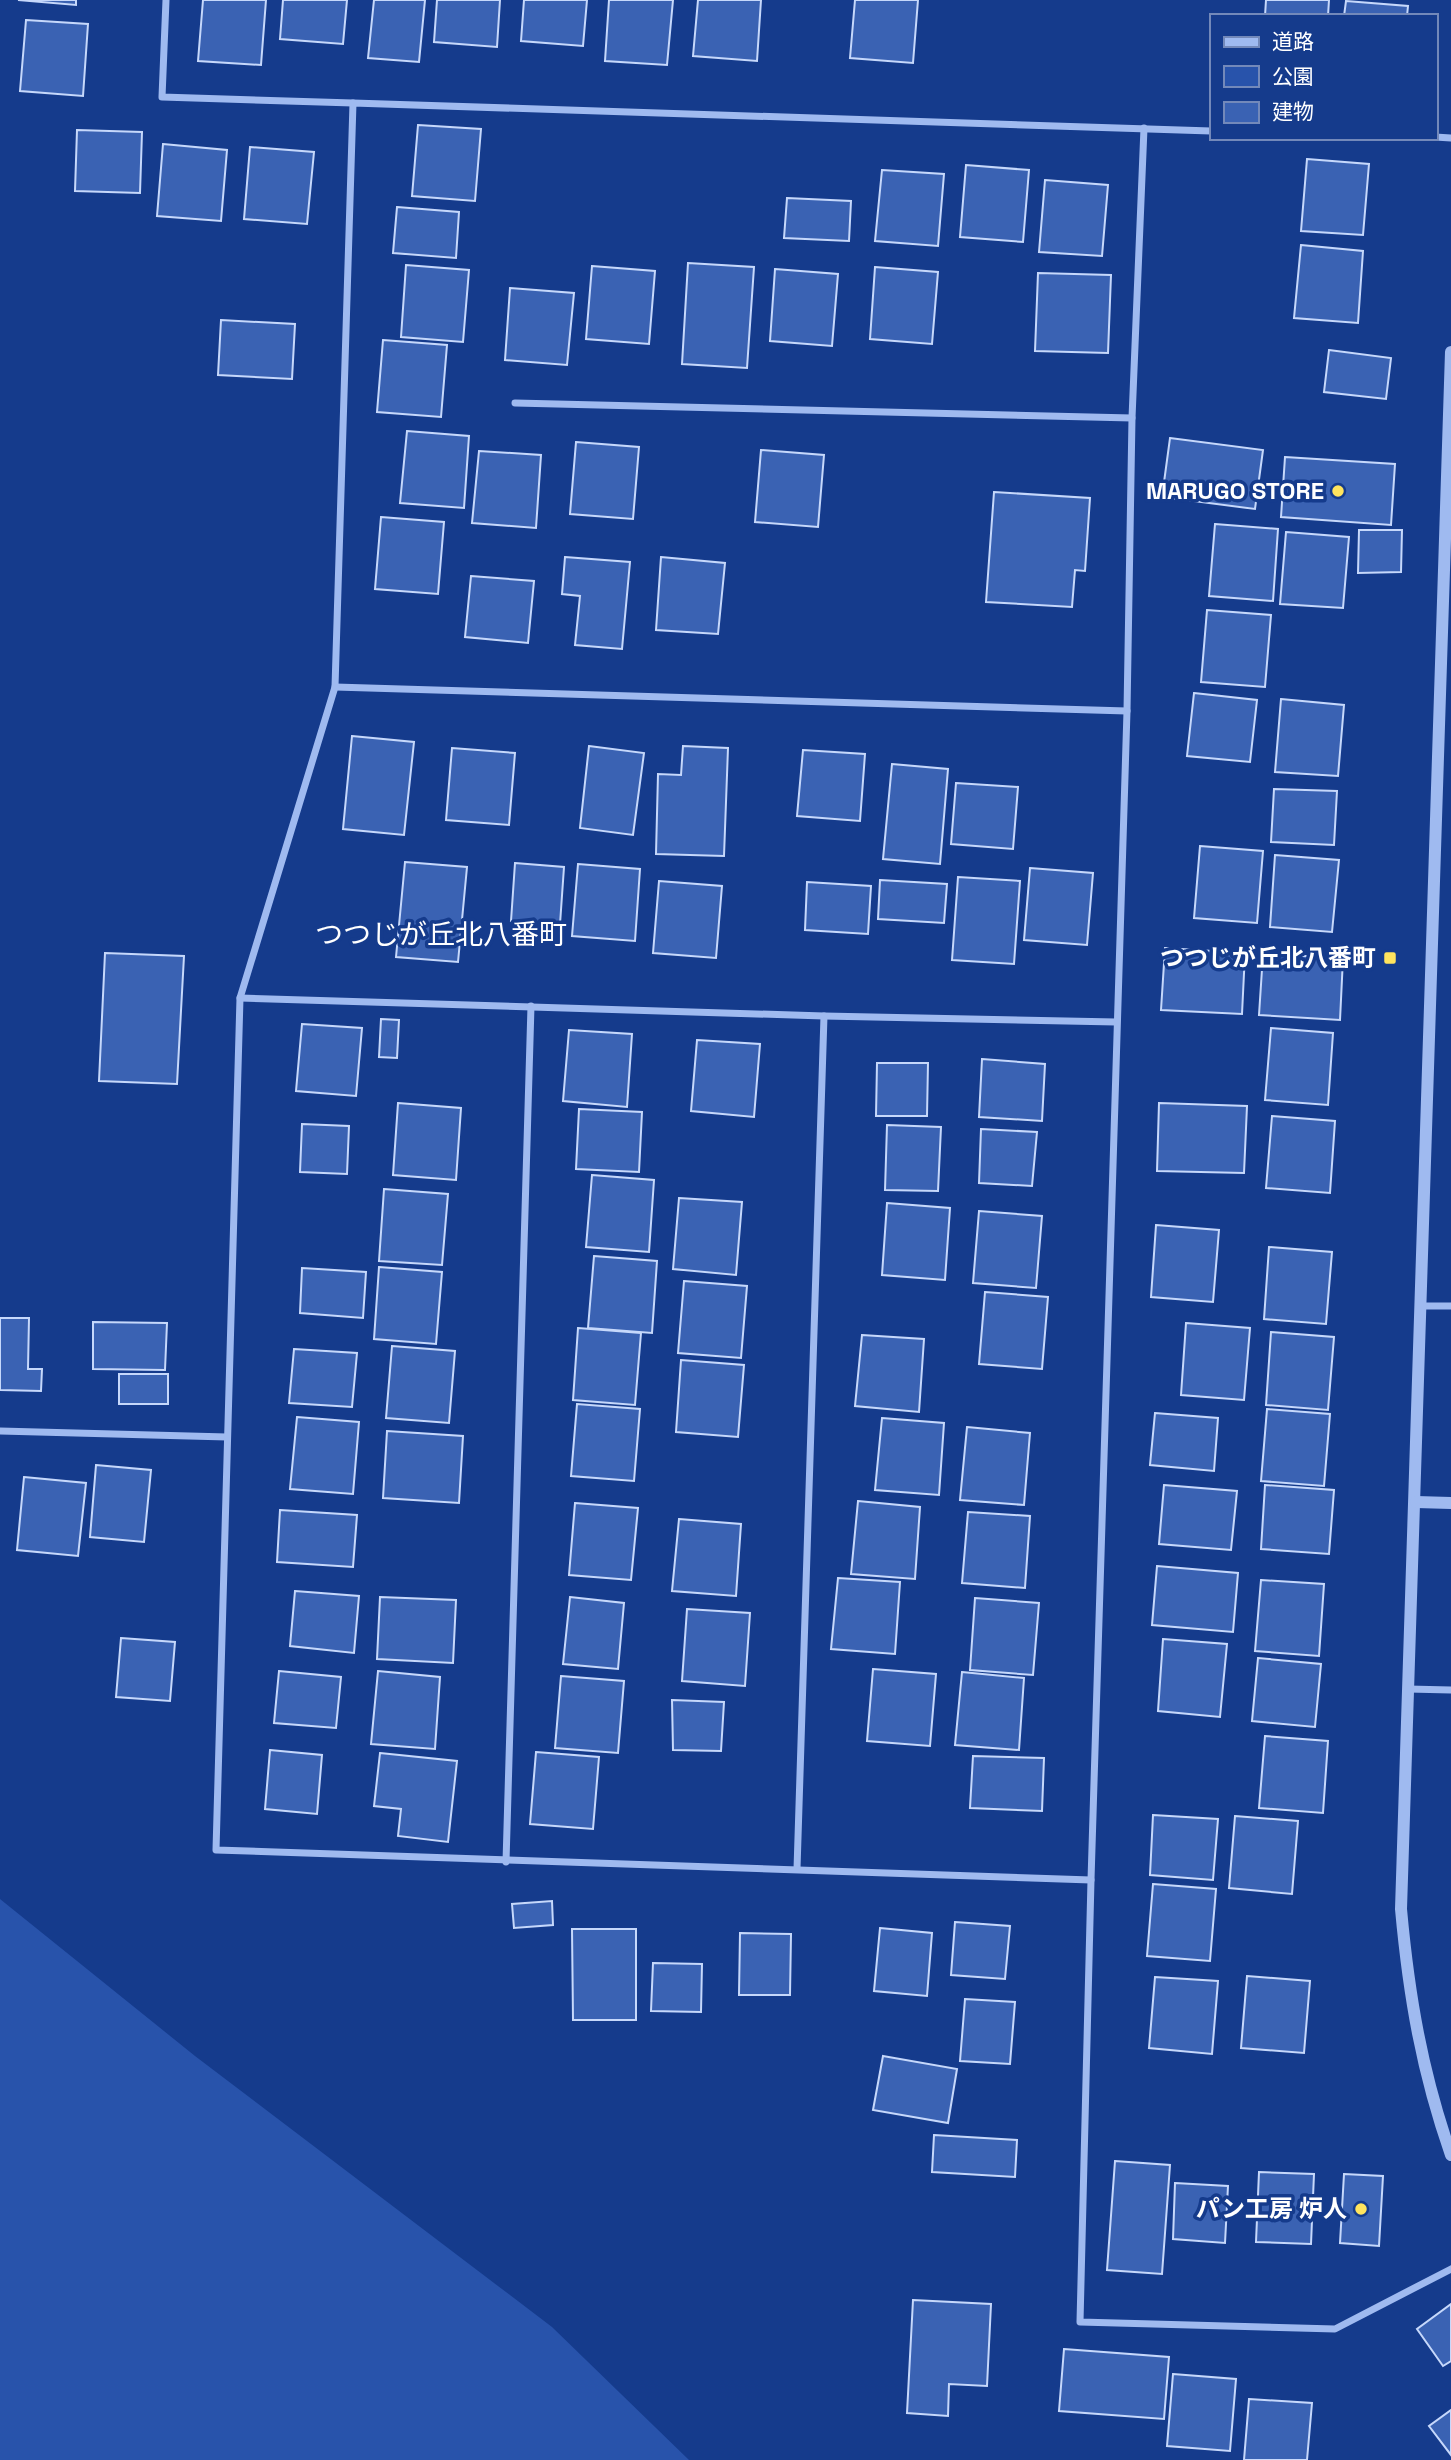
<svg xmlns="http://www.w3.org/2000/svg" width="1451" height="2460" font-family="'Space Grotesk','Noto Sans JP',sans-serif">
<rect width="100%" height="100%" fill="#153b8c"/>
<!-- green -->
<path fill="#2853ab" d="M0 1899 195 2056 552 2327 689 2460H0Z"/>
<!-- building -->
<g fill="#3a62b3" stroke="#c6d8fb" stroke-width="2">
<path d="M18 0H76V5Z"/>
<path d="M203 0H266L261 65 198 61Z"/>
<path d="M283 0H347L343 44 280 39Z"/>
<path d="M374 0H425L419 62 368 58Z"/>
<path d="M437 0H500L497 47 434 42Z"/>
<path d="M524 0H587L583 46 521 41Z"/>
<path d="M609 0H673L667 65 605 61Z"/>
<path d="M698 0H761L757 61 693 56Z"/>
<path d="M855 0H918L913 63 850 58Z"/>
<path d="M1266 0H1329L1328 16H1265Z"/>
<path d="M1346 1 1408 6 1407 16H1344Z"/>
<path d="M26 20 88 24 83 96 20 91Z"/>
<path d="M418 125 481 129 475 201 412 196Z"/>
<path d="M77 130 142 132 140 193 75 191Z"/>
<path d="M163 144 227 150 221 221 157 216Z"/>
<path d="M250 147 314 152 307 224 244 219Z"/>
<path d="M1307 159 1369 164 1363 235 1301 231Z"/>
<path d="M966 165 1029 170 1023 242 960 237Z"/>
<path d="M882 170 944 174 938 246 875 241Z"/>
<path d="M1045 180 1108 185 1102 256 1039 252Z"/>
<path d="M787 198 851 201 849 241 784 238Z"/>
<path d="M397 207 459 212 456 258 393 253Z"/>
<path d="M1301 245 1363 251 1358 323 1294 318Z"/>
<path d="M688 263 754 267 747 368 682 364Z"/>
<path d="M406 265 469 270 463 342 401 337Z"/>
<path d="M592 266 655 271 649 344 586 339Z"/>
<path d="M875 267 938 272 932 344 870 339Z"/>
<path d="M775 269 838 274 832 346 770 341Z"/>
<path d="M1038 273 1111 275 1108 353 1035 351Z"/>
<path d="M510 288 574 293 567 365 505 360Z"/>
<path d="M221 320 295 324 292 379 218 375Z"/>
<path d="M383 340 447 345 441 417 377 412Z"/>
<path d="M1329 350 1391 358 1386 399 1324 392Z"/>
<path d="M407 431 469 436 464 508 400 503Z"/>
<path d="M1170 438 1263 450 1255 509 1162 497Z"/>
<path d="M576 442 639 447 633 519 570 514Z"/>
<path d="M761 450 824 455 818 527 755 522Z"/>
<path d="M479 451 541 455 536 528 472 523Z"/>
<path d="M1285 457 1395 464 1391 525 1281 517Z"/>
<path d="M994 492 1090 498 1085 571 1075 570 1072 607 986 602Z"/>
<path d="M381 517 444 522 438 594 375 589Z"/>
<path d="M1215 524 1278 529 1273 601 1209 596Z"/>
<path d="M1359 530H1402L1401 572 1358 573Z"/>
<path d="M1286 532 1349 537 1343 608 1280 604Z"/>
<path d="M565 557 630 562 622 649 575 645 580 596 562 594Z"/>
<path d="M661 557 725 563 718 634 656 630Z"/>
<path d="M471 576 534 581 528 643 465 637Z"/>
<path d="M1207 610 1271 615 1265 687 1201 682Z"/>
<path d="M1194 693 1257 700 1250 762 1187 756Z"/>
<path d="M1281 699 1344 705 1338 776 1275 772Z"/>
<path d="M352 736 414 742 404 835 343 829Z"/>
<path d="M589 746 644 753 633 835 580 828Z"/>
<path d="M683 746 728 748 724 856 656 854 658 774 681 775Z"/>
<path d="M452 748 515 753 509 825 446 820Z"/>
<path d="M803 750 865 754 860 821 797 816Z"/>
<path d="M892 764 948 769 940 864 883 859Z"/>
<path d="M956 783 1018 787 1013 849 951 844Z"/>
<path d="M1274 789 1337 791 1334 845 1271 842Z"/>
<path d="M1200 846 1263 851 1257 923 1194 918Z"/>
<path d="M1275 855 1339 860 1332 932 1270 927Z"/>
<path d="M405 862 467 867 458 962 396 957Z"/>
<path d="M515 863 564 867 560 924 511 921Z"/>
<path d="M578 864 640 869 635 941 572 936Z"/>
<path d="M1030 868 1093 873 1087 945 1024 940Z"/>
<path d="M958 877 1020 881 1014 964 952 960Z"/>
<path d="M880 880 947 884 944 923 878 919Z"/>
<path d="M659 881 722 886 716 958 653 953Z"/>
<path d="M807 882 871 886 868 934 805 930Z"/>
<path d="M1165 948 1245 953 1242 1014 1161 1010Z"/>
<path d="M105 953 184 956 177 1084 99 1081Z"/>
<path d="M1263 954 1343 958 1340 1020 1259 1015Z"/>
<path d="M381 1019 399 1020 397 1058 379 1057Z"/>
<path d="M302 1024 362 1028 356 1096 296 1091Z"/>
<path d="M1271 1028 1333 1033 1328 1105 1265 1100Z"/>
<path d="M569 1030 632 1034 627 1107 563 1101Z"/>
<path d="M697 1040 760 1044 754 1117 691 1111Z"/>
<path d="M982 1059 1045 1064 1042 1121 979 1117Z"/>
<path d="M877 1063H928L927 1116H876Z"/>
<path d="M398 1103 461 1108 456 1180 393 1175Z"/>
<path d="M1159 1103 1247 1106 1244 1173 1157 1171Z"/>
<path d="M579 1109 642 1112 639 1172 576 1169Z"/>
<path d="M1272 1116 1335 1121 1330 1193 1266 1188Z"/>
<path d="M302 1124 349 1126 347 1174 300 1172Z"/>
<path d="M887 1125 941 1127 938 1191 885 1190Z"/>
<path d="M981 1129 1037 1132 1032 1186 979 1183Z"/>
<path d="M592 1175 654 1180 649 1252 586 1247Z"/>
<path d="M384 1189 448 1194 442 1265 379 1261Z"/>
<path d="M679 1198 742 1202 736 1275 673 1269Z"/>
<path d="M887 1203 950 1208 945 1280 882 1275Z"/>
<path d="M979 1211 1042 1216 1036 1288 973 1283Z"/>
<path d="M1156 1225 1219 1230 1213 1302 1151 1297Z"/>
<path d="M1269 1247 1332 1252 1326 1324 1264 1319Z"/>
<path d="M594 1256 657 1261 652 1333 588 1328Z"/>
<path d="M379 1267 442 1272 436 1344 374 1339Z"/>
<path d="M302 1268 366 1272 363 1318 300 1313Z"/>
<path d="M684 1281 747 1286 741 1358 678 1353Z"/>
<path d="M985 1292 1048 1297 1042 1369 979 1364Z"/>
<path d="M0 1318H29L28 1369H42L41 1391 0 1390Z"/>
<path d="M93 1322 167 1323 165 1370 93 1369Z"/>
<path d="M1186 1323 1250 1328 1244 1400 1181 1395Z"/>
<path d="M578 1328 641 1333 635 1405 573 1400Z"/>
<path d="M1271 1332 1334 1337 1328 1410 1266 1405Z"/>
<path d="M862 1335 924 1339 919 1412 855 1406Z"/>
<path d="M392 1346 455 1351 449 1423 386 1418Z"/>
<path d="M294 1349 357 1353 352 1407 289 1403Z"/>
<path d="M681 1360 744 1365 738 1437 676 1432Z"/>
<rect x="119" y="1374" width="49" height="30"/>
<path d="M577 1404 640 1409 634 1481 571 1476Z"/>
<path d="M1267 1409 1330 1414 1324 1486 1261 1481Z"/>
<path d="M1155 1413 1218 1418 1214 1471 1150 1465Z"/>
<path d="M297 1417 359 1422 353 1494 290 1489Z"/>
<path d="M882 1418 944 1423 939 1495 875 1490Z"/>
<path d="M967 1427 1030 1433 1024 1505 960 1500Z"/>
<path d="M387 1431 463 1436 459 1503 383 1498Z"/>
<path d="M96 1465 151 1470 144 1542 90 1537Z"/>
<path d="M24 1477 86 1483 78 1556 17 1550Z"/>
<path d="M1164 1485 1237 1491 1231 1550 1159 1544Z"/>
<path d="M1265 1485 1334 1490 1329 1554 1261 1549Z"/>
<path d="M858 1501 920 1507 915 1579 851 1574Z"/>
<path d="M575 1503 638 1508 631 1580 569 1575Z"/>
<path d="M280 1510 357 1515 353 1567 277 1562Z"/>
<path d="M968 1512 1030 1516 1025 1588 962 1583Z"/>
<path d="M679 1519 741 1524 736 1596 672 1591Z"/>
<path d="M1157 1566 1238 1573 1233 1632 1152 1625Z"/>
<path d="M838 1578 900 1582 895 1654 831 1649Z"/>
<path d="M1261 1580 1324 1584 1319 1656 1255 1651Z"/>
<path d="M295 1591 359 1596 354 1653 290 1646Z"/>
<path d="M380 1597 456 1600 453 1663 377 1659Z"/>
<path d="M570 1597 624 1603 618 1669 563 1664Z"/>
<path d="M975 1598 1039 1603 1033 1675 970 1670Z"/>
<path d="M687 1609 750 1613 745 1686 682 1681Z"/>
<path d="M121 1638 175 1642 170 1701 116 1697Z"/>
<path d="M1163 1639 1227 1644 1220 1717 1158 1711Z"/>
<path d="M1258 1658 1321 1664 1315 1727 1252 1721Z"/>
<path d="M873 1669 936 1674 930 1746 867 1741Z"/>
<path d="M279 1671 341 1677 336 1728 274 1723Z"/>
<path d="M378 1671 440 1677 435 1749 371 1744Z"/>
<path d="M962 1672 1024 1678 1019 1750 955 1745Z"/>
<path d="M561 1676 624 1681 618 1753 555 1748Z"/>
<path d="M672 1700 724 1702 721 1751 673 1750Z"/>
<path d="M1265 1736 1328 1741 1323 1813 1259 1808Z"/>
<path d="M270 1750 322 1755 317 1814 265 1809Z"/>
<path d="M536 1752 599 1757 593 1829 530 1824Z"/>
<path d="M380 1753 457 1761 448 1842 398 1836 401 1809 374 1806Z"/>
<path d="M973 1756 1044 1758 1042 1811 970 1808Z"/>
<path d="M1153 1815 1218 1819 1213 1880 1150 1875Z"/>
<path d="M1235 1816 1298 1821 1292 1894 1229 1888Z"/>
<path d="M1153 1884 1216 1889 1210 1961 1147 1956Z"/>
<path d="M552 1901 553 1925 514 1928 512 1904Z"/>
<path d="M955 1922 1010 1926 1005 1979 951 1975Z"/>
<path d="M880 1928 932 1933 927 1996 874 1991Z"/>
<path d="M572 1929H636V2020H573Z"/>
<path d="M740 1933 791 1934 790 1995H739Z"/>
<path d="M653 1963 702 1964 701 2012 651 2011Z"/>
<path d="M1247 1976 1310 1981 1304 2053 1241 2048Z"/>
<path d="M1155 1977 1218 1981 1212 2054 1149 2048Z"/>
<path d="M965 1999 1015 2002 1010 2064 960 2061Z"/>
<path d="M883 2056 957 2069 948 2123 873 2110Z"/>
<path d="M934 2135 1017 2140 1015 2177 932 2172Z"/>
<path d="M1115 2161 1170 2165 1162 2274 1107 2270Z"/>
<path d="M1259 2172 1314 2174 1311 2244 1256 2242Z"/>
<path d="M1344 2174 1383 2176 1379 2246 1340 2243Z"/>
<path d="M1175 2183 1228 2186 1225 2243 1173 2239Z"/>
<path d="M913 2300 991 2304 987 2386 949 2384 948 2416 907 2413Z"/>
<path d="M1451 2304V2361L1443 2366 1417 2329Z"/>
<path d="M1064 2349 1169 2357 1164 2419 1059 2411Z"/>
<path d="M1173 2374 1236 2379 1230 2451 1167 2446Z"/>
<path d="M1249 2399 1312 2403 1307 2460H1244Z"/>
<path d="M1451 2410V2455L1429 2426Z"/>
</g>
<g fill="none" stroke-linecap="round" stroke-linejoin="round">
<!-- minor -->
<g stroke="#9fbaf0" stroke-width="7">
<path d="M166 0 162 97 353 103"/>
<path d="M1144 128 1132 418 1127 711 1091 1880 1080 2322 1335 2329 1451 2269"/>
<path d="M1435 137 1451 138"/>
<path d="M515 403 1132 418"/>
<path d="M335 687 1127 711"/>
<path d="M240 998 824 1016 1116 1022"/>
<path d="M1421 1306H1451"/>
<path d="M0 1431 227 1437"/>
<path d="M1408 1689 1451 1690"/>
<path d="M506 1862 531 1006"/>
<path d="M797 1869 824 1016"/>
<path d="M1091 1880C799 1869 507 1862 216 1850L240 998 335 687 353 103 1211 131"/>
</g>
<!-- tertiary -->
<g stroke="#9fbaf0" stroke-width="12">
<path d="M1451 352 1401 1909C1409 1997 1422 2072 1451 2155"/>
<path d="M1416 1502 1451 1503"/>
</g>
</g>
<!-- markers -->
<g fill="#ffe45e" stroke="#153b8c" stroke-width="2.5">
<circle cx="1338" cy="491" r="7"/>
<rect x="1383" y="951" width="14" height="14" rx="3.5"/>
<circle cx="1361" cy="2209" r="7"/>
</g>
<g text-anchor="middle" stroke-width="7" stroke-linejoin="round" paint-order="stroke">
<!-- poi labels -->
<g font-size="24" font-weight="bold" fill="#fff" stroke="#153b8c" text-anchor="end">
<text x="1324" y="499">MARUGO STORE</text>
<text x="1376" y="966">つつじが丘北八番町</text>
<text x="1347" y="2217">パン工房 炉人</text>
</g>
<!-- quarter labels -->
<g font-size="28" fill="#fff" stroke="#153b8c">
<text x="441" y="944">つつじが丘北八番町</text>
</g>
</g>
<!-- legend -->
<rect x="1210" y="14" width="228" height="126" fill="#153b8c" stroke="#7389ba" stroke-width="2"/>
<rect x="1224" y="37" width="35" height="10" fill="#9fbaf0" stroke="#7389ba" stroke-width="2"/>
<text x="1272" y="49" font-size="21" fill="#ffffff">道路</text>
<rect x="1224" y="66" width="35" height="21" fill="#2853ab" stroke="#7389ba" stroke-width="2"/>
<text x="1272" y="84" font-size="21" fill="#ffffff">公園</text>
<rect x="1224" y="102" width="35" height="21" fill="#3a62b3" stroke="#7389ba" stroke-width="2"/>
<text x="1272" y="119" font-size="21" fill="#ffffff">建物</text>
</svg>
